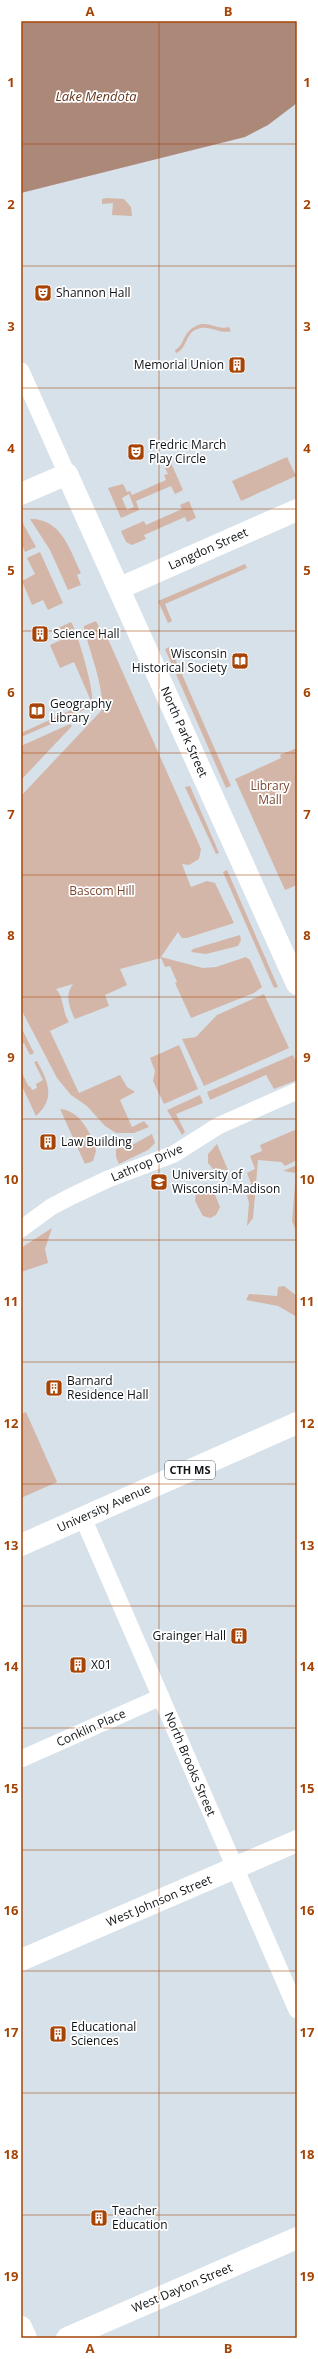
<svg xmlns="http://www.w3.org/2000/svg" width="318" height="2359" font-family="'Open Sans',sans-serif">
<rect width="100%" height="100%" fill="#d6e1ea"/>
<!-- green -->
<g fill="#d4b6a8" fill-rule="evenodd">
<path d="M106 198 124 199 131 207 132 216 112 215 113 203 102 204V199Z"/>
<path d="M201 324C211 323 221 330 229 327L231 331C219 335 209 323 195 330 185 335 187 349 176 353L175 350C186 345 181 330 201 324Z"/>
<path d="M287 457 296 476 241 501 232 481Z"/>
<path d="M171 463 183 490 175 494 171 486 136 501 139 510 121 518 108 488 123 484 127 492 130 491 132 495 166 480 164 475 168 474 164 466ZM129 494 134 507 127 510 122 498Z"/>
<path d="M189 501 196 518 187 522 185 517 144 535 146 539 132 545 126 542 121 531 144 521 146 525 182 509 180 505Z"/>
<path d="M30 519C61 518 70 550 81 573L77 575 81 585 68 590 50 550Z"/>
<path d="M21 520 36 547 25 552 21 543Z"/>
<path d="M40 552 63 603 48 610 43 600 32 605 22 581 35 574 27 558Z"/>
<path d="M245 564 247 568 165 604 172 621 168 623 158 601Z"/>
<path d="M96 621 101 631 104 630 201 849 199 859 189 865 182 864 191 887 207 881 215 883 234 923 187 938H182L178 932 161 957 203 968 216 967 246 957 250 960 262 987 254 993 191 1018 175 983 177 982 170 966 165 967 161 958 120 969 127 985 105 995 109 1006 75 1019C70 1009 64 995 73 984L56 989C64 997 62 1012 69 1022L50 1031 79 1093 120 1075 127 1087 135 1092 120 1100 132 1127 144 1121 149 1127 134 1133H116L105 1126 87 1106 71 1095 57 1078 21 1009 23 999H21V796L101 711C106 692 89 649 84 629V626Z"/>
<path d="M71 622C77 631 95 692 92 702 91 705 89 707 86 709L21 737V733L91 701 74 662 60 668 50 645 61 640 56 629Z"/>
<path d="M170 647 231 786 226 788 165 649Z"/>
<path d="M70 724 72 726 21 780V746Z"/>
<path d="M297 748V885L285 890 235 779 281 758 280 755Z"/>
<path d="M190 786 219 853 216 854 185 787Z"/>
<path d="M227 870 278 987 274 988 223 872Z"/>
<path d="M240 935 241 940 238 946 206 954 191 952 193 949Z"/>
<path d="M264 994 289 1048 204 1086 182 1039 196 1037 217 1015Z"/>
<path d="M21 1027 34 1053 30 1055 24 1043 21 1045Z"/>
<path d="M179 1045 198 1089 164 1104 153 1081 155 1071 150 1058Z"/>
<path d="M293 1055 297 1064V1080L274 1089 266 1075 210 1100 207 1092Z"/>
<path d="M37 1061C47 1080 57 1098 36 1116L21 1084V1071L29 1087 30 1086 32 1090 37 1088 36 1084 43 1080 34 1062Z"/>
<path d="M200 1095 203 1103 176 1114 185 1132 182 1135 167 1110Z"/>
<path d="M60 1109C80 1110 92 1135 96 1151L93 1161 85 1164Z"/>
<path d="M297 1129V1160L285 1166 281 1162 258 1160 253 1218 247 1226 249 1203 245 1188 252 1186 247 1173 255 1169 250 1156 262 1151 260 1145Z"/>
<path d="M152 1134 155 1143 148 1150 119 1164 116 1157V1149L134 1144Z"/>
<path d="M217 1144 228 1170 213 1169 208 1163V1154Z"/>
<path d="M297 1165V1227L295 1228 292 1221 296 1173 283 1171Z"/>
<path d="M206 1183 212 1187 220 1207 216 1215 210 1218 203 1216 195 1201 196 1192Z"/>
<path d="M52 1228 45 1249 48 1263 21 1272V1248Z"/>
<path d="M284 1286 297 1296V1317L278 1306 246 1300 249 1294 277 1296 278 1287Z"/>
<path d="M26 1412 57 1482 21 1498V1414Z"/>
</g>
<!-- water -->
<path fill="#ac8879" d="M21 21H297V103L268 125 245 137 21 193Z"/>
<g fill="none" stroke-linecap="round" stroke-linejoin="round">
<!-- street -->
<g stroke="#fff" stroke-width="17">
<path d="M21 371 67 474"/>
<path d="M21 1229 51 1207 72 1196 108 1179 174 1154 218 1126 297 1091"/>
<path d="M83 1518 297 2010"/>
<path d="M21 1759 161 1697"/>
</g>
<!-- secondary -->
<g stroke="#fff" stroke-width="22">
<path d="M21 494 67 474 297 984"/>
<path d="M120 588 297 510"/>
<path d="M21 2327 26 2338"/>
<path d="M67 2338 297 2238"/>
</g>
<!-- primary -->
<g stroke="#fff" stroke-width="22">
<path d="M21 1545 297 1423"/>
<path d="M21 1960 297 1841"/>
</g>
</g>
<!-- grid -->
<path fill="none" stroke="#a64405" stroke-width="1" stroke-opacity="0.55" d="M159 21V2338M21 144H297M21 266H297M21 388H297M21 509H297M21 631H297M21 753H297M21 875H297M21 997H297M21 1119H297M21 1240H297M21 1362H297M21 1484H297M21 1606H297M21 1728H297M21 1850H297M21 1971H297M21 2093H297M21 2215H297"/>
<!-- icons -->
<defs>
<g id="theatre-square" transform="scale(0.9)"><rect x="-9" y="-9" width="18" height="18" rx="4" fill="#a64405" stroke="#fff"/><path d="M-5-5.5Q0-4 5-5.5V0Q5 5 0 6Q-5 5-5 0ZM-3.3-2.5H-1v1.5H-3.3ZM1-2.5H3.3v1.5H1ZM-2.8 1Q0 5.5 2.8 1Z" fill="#fff"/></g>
<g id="building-square" transform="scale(0.9)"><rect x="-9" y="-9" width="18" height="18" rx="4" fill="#a64405" stroke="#fff"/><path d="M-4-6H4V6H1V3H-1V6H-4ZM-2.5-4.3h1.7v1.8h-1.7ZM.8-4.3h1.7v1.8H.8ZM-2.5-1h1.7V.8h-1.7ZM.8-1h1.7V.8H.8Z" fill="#fff"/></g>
<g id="library-square" transform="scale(0.9)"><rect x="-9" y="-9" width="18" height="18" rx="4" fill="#a64405" stroke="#fff"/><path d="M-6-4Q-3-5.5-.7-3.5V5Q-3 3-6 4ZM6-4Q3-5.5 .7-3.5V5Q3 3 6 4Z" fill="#fff"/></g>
<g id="university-square" transform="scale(0.9)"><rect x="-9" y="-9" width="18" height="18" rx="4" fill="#a64405" stroke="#fff"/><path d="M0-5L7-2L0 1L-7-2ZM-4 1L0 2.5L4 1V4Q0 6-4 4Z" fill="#fff"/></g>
</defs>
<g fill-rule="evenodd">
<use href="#theatre-square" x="43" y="293"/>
<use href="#building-square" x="237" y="365"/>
<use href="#theatre-square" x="136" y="452"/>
<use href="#building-square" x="40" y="634"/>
<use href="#library-square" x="240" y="661"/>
<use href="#library-square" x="37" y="711"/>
<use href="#building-square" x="48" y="1142"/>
<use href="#university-square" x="159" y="1182"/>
<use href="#building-square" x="54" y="1388"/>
<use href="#building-square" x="239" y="1636"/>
<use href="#building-square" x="78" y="1665"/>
<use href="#building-square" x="58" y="2034"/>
<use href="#building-square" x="99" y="2218"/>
</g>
<g text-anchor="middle" stroke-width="3.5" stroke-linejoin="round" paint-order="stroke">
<!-- shield labels -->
<rect fill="#fff" stroke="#56595b" stroke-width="1" x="165" y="1461" width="50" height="18" rx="3"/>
<g font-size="11" font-weight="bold" fill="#0e1215">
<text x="190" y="1474">CTH MS</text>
</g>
<!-- poi labels -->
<g font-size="12" fill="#0e1215" stroke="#fff" text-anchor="start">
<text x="56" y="297">Shannon Hall</text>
<text x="224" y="369" text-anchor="end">Memorial Union</text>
<text x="149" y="449">Fredric March<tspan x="149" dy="14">Play Circle</tspan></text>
<text x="53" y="638">Science Hall</text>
<text x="227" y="658" text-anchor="end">Wisconsin<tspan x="227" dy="14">Historical Society</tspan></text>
<text x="50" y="708">Geography<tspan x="50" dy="14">Library</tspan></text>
<text x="61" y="1146">Law Building</text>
<text x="172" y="1179">University of<tspan x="172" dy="14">Wisconsin-Madison</tspan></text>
<text x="67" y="1385">Barnard<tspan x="67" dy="14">Residence Hall</tspan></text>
<text x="226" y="1640" text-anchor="end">Grainger Hall</text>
<text x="91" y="1669">X01</text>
<text x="71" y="2031">Educational<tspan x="71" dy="14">Sciences</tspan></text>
<text x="112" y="2215">Teacher<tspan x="112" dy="14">Education</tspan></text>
</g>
<!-- street labels -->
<g font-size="12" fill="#0e1215" stroke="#fff">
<text transform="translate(208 549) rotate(-24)" y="4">Langdon Street</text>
<text transform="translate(184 732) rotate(66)" y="4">North Park Street</text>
<text transform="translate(147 1163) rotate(-23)" y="4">Lathrop Drive</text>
<text transform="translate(104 1508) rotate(-24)" y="4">University Avenue</text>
<text transform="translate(91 1728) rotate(-24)" y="4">Conklin Place</text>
<text transform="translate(190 1764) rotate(67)" y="4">North Brooks Street</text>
<text transform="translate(159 1901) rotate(-23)" y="4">West Johnson Street</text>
<text transform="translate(182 2288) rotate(-23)" y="4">West Dayton Street</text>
</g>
<!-- park labels -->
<g font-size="12" fill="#7a462f" stroke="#fff">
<text x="270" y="790">Library<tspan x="270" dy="14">Mall</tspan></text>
<text x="102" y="895">Bascom Hill</text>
</g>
<!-- water labels -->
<g font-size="13" font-style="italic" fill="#67351d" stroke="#fff">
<text x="96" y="101">Lake Mendota</text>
</g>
</g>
<!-- border -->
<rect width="318" height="2359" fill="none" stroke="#ffffff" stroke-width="44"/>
<rect x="22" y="22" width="274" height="2315" fill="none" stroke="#a64405" stroke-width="1.5"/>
<g font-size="13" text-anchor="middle" font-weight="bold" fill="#a64405">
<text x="90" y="16">A</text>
<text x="228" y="16">B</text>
<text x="11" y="87">1</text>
<text x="307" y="87">1</text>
<text x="11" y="209">2</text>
<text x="307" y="209">2</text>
<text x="11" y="331">3</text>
<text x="307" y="331">3</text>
<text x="11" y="453">4</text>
<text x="307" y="453">4</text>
<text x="11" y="575">5</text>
<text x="307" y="575">5</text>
<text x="11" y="697">6</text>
<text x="307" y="697">6</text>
<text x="11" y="819">7</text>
<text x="307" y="819">7</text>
<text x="11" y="940">8</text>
<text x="307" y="940">8</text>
<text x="11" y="1062">9</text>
<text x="307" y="1062">9</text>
<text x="11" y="1184">10</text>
<text x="307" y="1184">10</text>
<text x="11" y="1306">11</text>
<text x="307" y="1306">11</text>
<text x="11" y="1428">12</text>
<text x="307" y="1428">12</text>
<text x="11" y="1550">13</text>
<text x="307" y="1550">13</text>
<text x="11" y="1671">14</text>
<text x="307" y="1671">14</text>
<text x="11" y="1793">15</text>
<text x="307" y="1793">15</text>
<text x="11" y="1915">16</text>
<text x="307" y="1915">16</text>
<text x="11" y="2037">17</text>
<text x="307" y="2037">17</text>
<text x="11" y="2159">18</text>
<text x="307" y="2159">18</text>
<text x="11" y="2281">19</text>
<text x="307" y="2281">19</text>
<text x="90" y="2353">A</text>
<text x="228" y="2353">B</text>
</g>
</svg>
